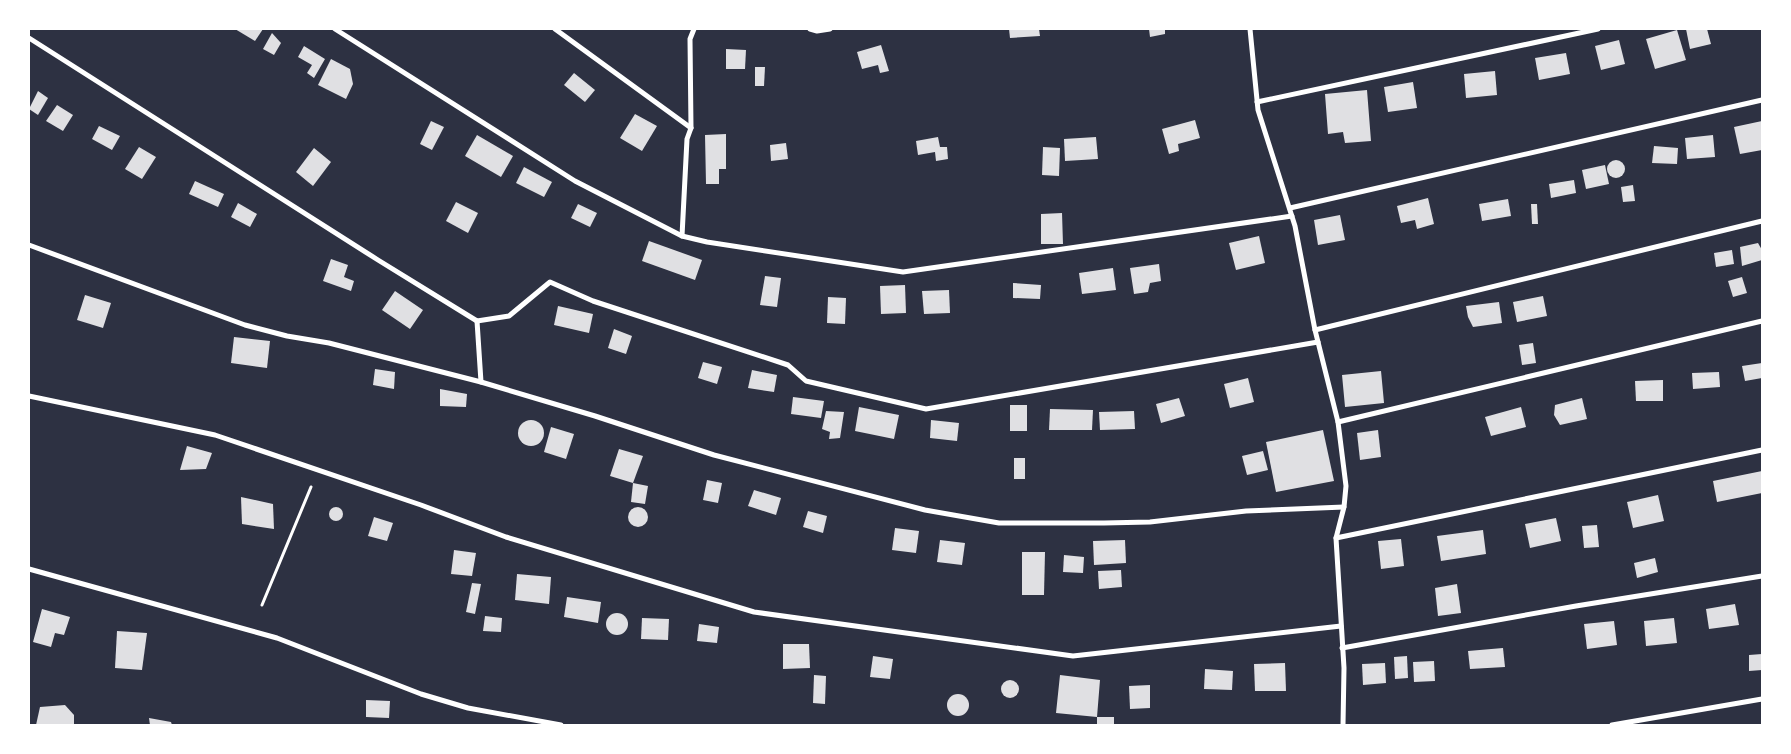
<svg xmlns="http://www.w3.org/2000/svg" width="1791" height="754" font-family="Barlow,sans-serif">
<rect width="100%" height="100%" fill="#2d3142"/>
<!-- building -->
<g fill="#e0e0e3">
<path d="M235 29H263L255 41Z"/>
<path d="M1009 29H1039L1040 36 1010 38Z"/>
<path d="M1149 29H1165V34L1150 37Z"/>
<path d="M1686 29H1707L1711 44 1690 49Z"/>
<path d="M1677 30 1686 60 1655 69 1646 39Z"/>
<path d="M272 33 281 43 274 55 263 49Z"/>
<path d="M1619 40 1625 64 1601 70 1595 46Z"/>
<path d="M881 45 889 71 880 73 878 65 862 69 857 52Z"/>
<path d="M304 46 325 59 314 78 307 73 312 65 298 57Z"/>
<path d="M726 49 746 50 745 69H726Z"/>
<path d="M1566 53 1570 74 1539 80 1535 58Z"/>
<path d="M331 59 350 69 353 84 346 99 318 85Z"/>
<path d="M755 67H765L764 86H755Z"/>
<path d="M1495 71 1497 95 1466 98 1464 74Z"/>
<path d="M574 73 595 90 585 102 564 85Z"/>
<path d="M1413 82 1417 108 1388 112 1384 87Z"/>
<path d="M1367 90 1371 141 1345 143 1343 132 1328 134 1325 94Z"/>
<path d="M38 91 48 98 38 115 29 109Z"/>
<path d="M57 105 73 115 63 131 46 121Z"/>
<path d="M635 114 657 126 642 151 620 138Z"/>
<path d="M1195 120 1200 138 1178 144 1179 151 1169 154 1162 129Z"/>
<path d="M431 121 444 127 432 150 420 144Z"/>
<path d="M1762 121V150L1740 154 1734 127Z"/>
<path d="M99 126 120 136 112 150 92 139Z"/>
<path d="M726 134V169H719V184H706L705 135Z"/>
<path d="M477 135 513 156 501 177 465 156Z"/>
<path d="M1713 135 1715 157 1687 159 1685 138Z"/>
<path d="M938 137 940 147H947L948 159 936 161 935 152 918 155 916 141Z"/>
<path d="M1096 137 1098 159 1065 161 1064 139Z"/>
<path d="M786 143 788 159 771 161 770 145Z"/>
<path d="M1654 146 1678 148 1677 164 1652 163Z"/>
<path d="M139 147 156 157 142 179 125 169Z"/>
<path d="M1043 147 1060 148 1059 176 1042 175Z"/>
<path d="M314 148 331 162 313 186 296 172Z"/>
<circle cx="1616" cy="169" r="9"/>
<path d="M1605 165 1609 184 1586 189 1582 170Z"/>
<path d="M524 167 552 182 544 197 516 183Z"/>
<path d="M1574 180 1576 193 1551 198 1549 184Z"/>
<path d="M195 181 224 194 218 207 189 194Z"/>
<path d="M1633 185 1635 201 1623 202 1621 187Z"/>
<path d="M1428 198 1434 224 1417 229 1415 220 1401 223 1397 206Z"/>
<path d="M1508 199 1511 216 1482 221 1479 204Z"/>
<path d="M456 202 478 213 468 233 446 221Z"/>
<path d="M238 203 257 214 250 227 231 217Z"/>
<path d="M578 204 597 213 590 227 571 218Z"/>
<path d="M1531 204H1537L1538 224H1532Z"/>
<path d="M1062 213 1063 244H1041V214Z"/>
<path d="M1340 215 1345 240 1318 245 1314 220Z"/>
<path d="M1259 236 1265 263 1236 270 1229 243Z"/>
<path d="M649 241 702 260 695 280 642 261Z"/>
<path d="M1758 243 1762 250V260L1742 266 1740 247Z"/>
<path d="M1732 250 1734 264 1716 267 1714 253Z"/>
<path d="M331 259 348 265 344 277 354 281 351 291 323 281Z"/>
<path d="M1159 264 1161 281 1150 283 1148 292 1134 294 1130 268Z"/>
<path d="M1113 268 1116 290 1082 294 1079 273Z"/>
<path d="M765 276 781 278 777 307 760 305Z"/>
<path d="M1742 277 1747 293 1733 297 1728 281Z"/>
<path d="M1013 283 1041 285 1040 299 1013 298Z"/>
<path d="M905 285 906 313 881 314 880 286Z"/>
<path d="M949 290 950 313 924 314 922 291Z"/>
<path d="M395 291 423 310 410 329 382 310Z"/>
<path d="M85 295 111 303 103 328 77 320Z"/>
<path d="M1543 296 1547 316 1517 322 1513 302Z"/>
<path d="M828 297 846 298 845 324 827 323Z"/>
<path d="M1499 302 1502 323 1473 327 1468 317 1466 306Z"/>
<path d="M558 306 593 314 589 333 554 325Z"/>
<path d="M614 329 632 336 626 354 608 348Z"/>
<path d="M234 337 270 341 267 368 231 363Z"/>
<path d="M1533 343 1536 363 1522 365 1519 345Z"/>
<path d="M703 362 722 367 717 384 698 378Z"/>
<path d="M1762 363V378L1745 381 1742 366Z"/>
<path d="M375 369 395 372 394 389 373 385Z"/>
<path d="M752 370 777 375 774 392 748 388Z"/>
<path d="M1381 371 1384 403 1345 407 1342 375Z"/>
<path d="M1719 372 1720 387 1693 389 1692 373Z"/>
<path d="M1248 378 1254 402 1230 408 1224 384Z"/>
<path d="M1663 380V401H1636L1635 381Z"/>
<path d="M440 389 467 394 466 407 440 406Z"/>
<path d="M793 397 824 401 821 418 791 414Z"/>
<path d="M1179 398 1185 416 1161 423 1156 404Z"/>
<path d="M1582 398 1587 419 1560 425 1554 415 1555 405Z"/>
<rect x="1010" y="405" width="17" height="26"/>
<path d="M859 407 899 415 894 439 855 431Z"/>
<path d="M1521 407 1526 427 1491 436 1485 417Z"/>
<path d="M1050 409 1093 410 1092 430H1049Z"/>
<path d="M826 411 844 412 840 438 829 439 830 432 822 429Z"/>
<path d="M1134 411 1135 429 1100 430 1099 412Z"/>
<path d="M931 420 959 423 957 441 930 438Z"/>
<circle cx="531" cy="433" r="13"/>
<path d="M551 427 574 434 566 459 544 452Z"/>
<path d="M1323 430 1334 481 1276 492 1266 442Z"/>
<path d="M1378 430 1381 457 1360 460 1357 433Z"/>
<path d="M187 446 212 453 206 469 180 470Z"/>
<path d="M619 449 643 456 633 483 610 476Z"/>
<path d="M1263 451 1268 470 1247 475 1242 456Z"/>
<rect x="1014" y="458" width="11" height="21"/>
<path d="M1762 471V493L1717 502 1713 481Z"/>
<path d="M707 480 722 483 718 503 703 500Z"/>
<path d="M633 483 648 486 645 504 631 502Z"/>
<path d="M754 490 781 498 776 515 748 506Z"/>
<path d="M1658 495 1664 521 1633 528 1627 502Z"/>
<path d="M241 497 273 504 274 529 242 524Z"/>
<circle cx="336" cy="514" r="7"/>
<circle cx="638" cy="517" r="10"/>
<path d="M808 511 827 516 823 533 803 527Z"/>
<path d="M374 517 393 523 387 541 368 536Z"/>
<path d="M1556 518 1561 541 1530 548 1525 524Z"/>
<path d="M1597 525 1599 547 1584 548 1582 526Z"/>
<path d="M895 528 919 531 916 553 892 550Z"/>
<path d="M1483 530 1486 554 1441 561 1437 536Z"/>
<path d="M1401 539 1404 566 1381 569 1378 541Z"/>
<path d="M940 540 965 543 962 565 937 562Z"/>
<path d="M1125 540 1126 563 1094 565 1093 541Z"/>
<path d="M454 550 476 553 472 576 451 574Z"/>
<path d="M1022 552H1045L1044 595H1022Z"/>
<path d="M1064 555 1084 557 1083 573 1063 572Z"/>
<path d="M1655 558 1658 572 1637 578 1634 563Z"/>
<path d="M1121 570 1122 587 1099 589 1098 571Z"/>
<path d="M517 574 551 577 549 604 515 600Z"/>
<path d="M472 583 481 584 475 614 466 612Z"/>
<path d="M1457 584 1461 613 1438 616 1435 588Z"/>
<path d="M567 597 601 602 598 623 564 617Z"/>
<path d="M1735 604 1739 625 1709 629 1706 609Z"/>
<path d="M42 609 70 617 64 635 55 633 51 647 33 642Z"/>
<circle cx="617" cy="624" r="11"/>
<path d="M485 616 502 618 501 632 483 631Z"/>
<path d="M642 618 669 619 668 640 641 639Z"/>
<path d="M1674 618 1677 643 1646 646 1644 621Z"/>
<path d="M1614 621 1617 645 1587 649 1584 624Z"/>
<path d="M699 624 719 627 717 643 697 641Z"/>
<path d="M117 631 147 633 142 670 115 668Z"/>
<path d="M783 644H809L810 668 783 669Z"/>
<path d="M1503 648 1505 667 1470 669 1468 651Z"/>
<path d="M1762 654V670L1749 671V655Z"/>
<path d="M873 656 893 659 890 679 870 677Z"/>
<path d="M1407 656 1408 678 1395 679 1394 657Z"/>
<path d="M1434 661 1435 681 1414 682 1413 662Z"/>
<path d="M1285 663 1286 691H1255L1254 664Z"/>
<path d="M1385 663 1386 683 1363 685 1362 664Z"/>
<path d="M1205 669 1233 671 1232 690 1204 689Z"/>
<path d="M814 675 826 676 825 704 813 703Z"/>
<path d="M1060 675 1100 680 1097 717H1114V725H1097V717L1056 713Z"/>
<circle cx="1010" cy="689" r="9"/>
<path d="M1150 685V708L1130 709 1129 686Z"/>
<circle cx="958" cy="705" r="11"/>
<path d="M366 700 390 701 389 718 366 717Z"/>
<path d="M65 705 74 715V725H36L40 707Z"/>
<path d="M149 718 171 722 172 725H150Z"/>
</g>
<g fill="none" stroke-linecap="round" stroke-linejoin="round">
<!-- path -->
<path stroke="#fff" stroke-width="3" d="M262 605 311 487"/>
<!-- minor -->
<g stroke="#fff" stroke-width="5">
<path d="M335 29 575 181 682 236 707 242 903 272 1292 216"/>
<path d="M555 29 691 128"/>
<path d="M810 29 817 31 830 29"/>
<path d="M1250 29 1258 110 1295 226 1315 330 1338 422 1346 486 1344 507 1336 538 1344 668 1343 725"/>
<path d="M29 38 378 260 477 321 509 316 550 282 593 301 788 365 806 381 926 409 1318 342"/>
<path d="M1257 102 1598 29"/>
<path d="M1290 208 1762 100"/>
<path d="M682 236 687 139 691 128 690 39 694 29"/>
<path d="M29 245 245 325 287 336 329 343 481 382 595 416 714 455 925 510 999 523H1104L1150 522 1246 511 1344 507"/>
<path d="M477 321 481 382"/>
<path d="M1315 330 1762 221"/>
<path d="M29 396 215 435 421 505 506 537 754 612 1073 656 1341 626"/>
<path d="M1338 422 1762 321"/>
<path d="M1336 538 1762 450"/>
<path d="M29 569 277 638 421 694 468 708 561 725"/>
<path d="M1342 648 1576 606 1762 576"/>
<path d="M1612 725 1762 699"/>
</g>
</g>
<!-- border -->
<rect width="1791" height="754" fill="none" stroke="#ffffff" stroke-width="60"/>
</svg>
